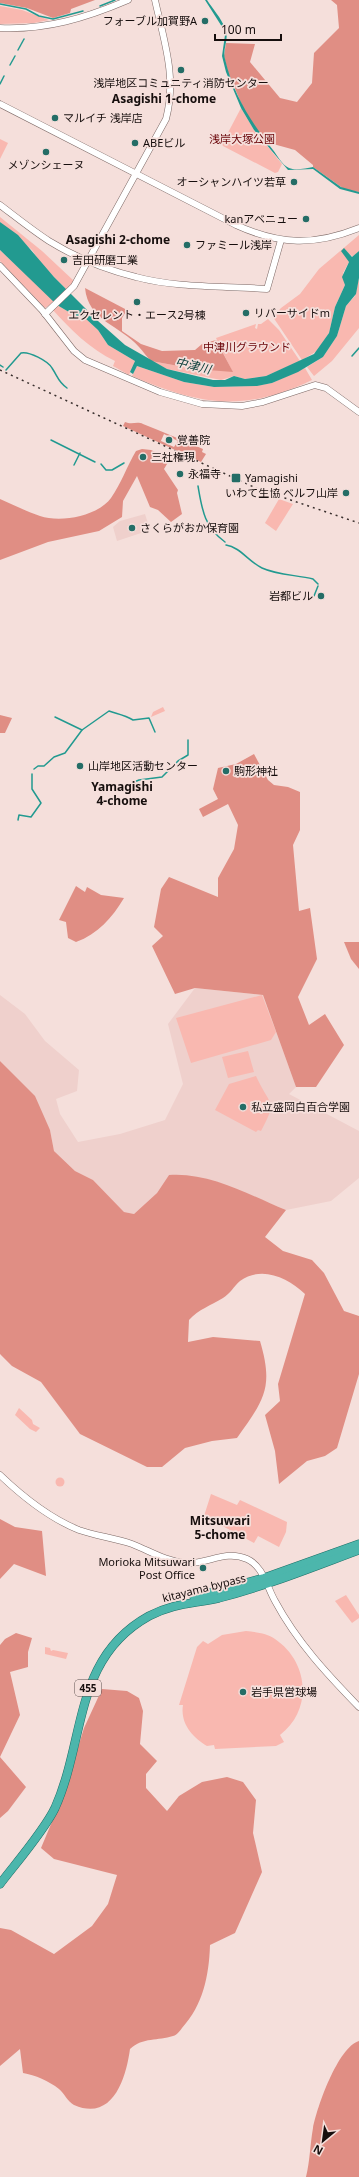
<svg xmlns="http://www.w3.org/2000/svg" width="359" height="2177" font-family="'Noto Sans','Noto Sans JP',sans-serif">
<rect width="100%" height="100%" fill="#f5dfdb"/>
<!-- built -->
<g fill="#efd0cc">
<path d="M145 514 150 530 117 541 113 527 120 521Z"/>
<path d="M195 988 263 995 296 1087 289 1094 359 1131V1178L331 1201 286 1210 215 1181 169 1175 157 1193 134 1214 124 1212 93 1180 75 1171 54 1151 50 1130 15 1077 0 1061V995L25 1014 45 1041 79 1070 77 1091 56 1099 60 1114 78 1142 120 1134 165 1120 183 1084 168 1024Z"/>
</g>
<!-- green -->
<g fill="#f9b8b0">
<path d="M0 6 22 10 49 20 34 23 0 24Z"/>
<path d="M241 108 254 130 282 164 278 172 275 173 223 146 222 144Z"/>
<path d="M0 139 8 143 0 159Z"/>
<path d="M0 217 42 251 74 281 67 290 42 265 32 250 0 222Z"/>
<path d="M359 235V251L353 257 344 249 349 262 343 273 345 285 335 307 329 333 317 351 302 360 273 317 281 308 300 294 319 269Z"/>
<path d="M0 250 55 302 45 308 0 261Z"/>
<path d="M359 278V328L332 361 314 376 307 367 323 357 337 336 346 306 355 296Z"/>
<path d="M57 305 74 315 85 318 98 330 108 345 135 361 129 375 113 366 115 361C90 349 71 330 52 309Z"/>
<path d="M268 319 279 330 300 361 266 376 245 379 234 376 221 380 167 369 151 361 195 369 232 371 216 338 256 324 255 328 257 329 258 324H261Z"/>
<path d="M137 366 184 382 214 387 254 386 272 383 305 368 312 380C243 413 200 405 132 376Z"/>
<path d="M279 499 293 504 276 531 265 523Z"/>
<path d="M163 707 165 711 151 717 153 712Z"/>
<path d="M262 995 276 1032 271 1040 191 1063 176 1018Z"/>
<path d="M248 1051 254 1072 228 1078 222 1057Z"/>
<path d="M256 1076C270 1107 278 1099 261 1131L258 1130 256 1132 215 1110 229 1084Z"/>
<path d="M19 1408 32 1420 33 1424 40 1428 36 1432 30 1429 15 1415Z"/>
<circle cx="60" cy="1482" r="4.5"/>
<path d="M211 1494 237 1505 240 1500 287 1522 286 1532 279 1547 258 1536 254 1543 204 1516Z"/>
<path d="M346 1595 359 1615V1618L352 1623 335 1601Z"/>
<path d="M246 1631C256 1632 267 1633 275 1639 309 1662 313 1710 280 1735L284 1742 276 1746 215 1749 214 1745 207 1746C192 1737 180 1723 183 1705H179L197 1647 203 1641 208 1644 222 1635Z"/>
<path d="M45 1647 50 1648 51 1651 53 1650 68 1653 66 1659 45 1654Z"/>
</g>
<!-- forest -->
<g fill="#e08e84">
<path d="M0 0H95L71 9 70 13 53 18 27 8 0 3Z"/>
<path d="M331 0H359V192L344 189 313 167V165L295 150 266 142 247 117 228 72 224 56 226 43 255 44 250 62 280 98 297 102 312 83 314 53 339 28 337 5Z"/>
<path d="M85 288 127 310 122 318V331L141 344 162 351 195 350 202 344 216 340 233 372 195 369 151 361C146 356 143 351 139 347 120 325 88 321 85 288Z"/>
<path d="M125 422C132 425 137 421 143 424 163 432 183 440 203 449L202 452 206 454 201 462 160 443 161 441 174 447 178 441 164 434 160 443 123 426Z"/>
<path d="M142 449 151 450 170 459 164 469 178 490 177 493 182 514 171 522 158 510 150 507 137 476 123 501 122 517 99 531 48 542 0 560V499C13 505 26 511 40 516 61 523 98 516 111 498 121 484 127 466 136 451Z"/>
<path d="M0 715 12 718 5 733H0Z"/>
<path d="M254 754 268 780 274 785 288 787 300 792V830L293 845 299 911 310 908 317 959 298 997 309 1025 325 1014 344 1045 316 1087H296L263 995 195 988 175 994 152 946 163 936 154 927 161 889 169 877 218 897V878L234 849 238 825 228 804 203 817 199 809 218 799 213 789 218 768 236 764Z"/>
<path d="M76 886 85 892 87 887 101 895 124 898C112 918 98 934 76 942L68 938 66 922 59 920Z"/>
<path d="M344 942H359V969L351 959Z"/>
<path d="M0 1061 35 1096 50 1130 54 1151 75 1171 93 1180 124 1212 134 1214 157 1193 169 1175C210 1172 249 1195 286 1210L265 1237 283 1251 312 1260 324 1273 344 1311 359 1316V1374L337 1448 325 1456 307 1461 279 1484 275 1451 265 1415 280 1401 278 1384 305 1294C288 1278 262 1265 240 1281 234 1286 230 1294 223 1298 210 1306 199 1309 189 1320L188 1342 213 1337 260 1341C274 1388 264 1400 237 1438L212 1441 185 1448 162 1467H147L80 1434 41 1382 12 1366 0 1354Z"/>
<path d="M0 1519 15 1527 42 1531 46 1576 14 1564 0 1579Z"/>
<path d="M16 1633 32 1638 28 1652V1667L10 1672 20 1715 0 1757 26 1787 8 1811 0 1818V1645L5 1639Z"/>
<path d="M102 1689 127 1691 139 1698 143 1711 140 1744 157 1761 146 1774V1788L167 1811 179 1796 202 1782 227 1777 243 1782 256 1800 253 1833 262 1872 235 1933 210 1945C209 1976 203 2005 182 2028 180 2031 177 2035 173 2036 158 2041 143 2037 130 2049 126 2078 113 2122 74 2105 68 2102 64 2093 59 2089 49 2081 35 2075 23 2073L20 2049 0 2066V1928L11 1930 54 1954 92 1926 108 1904 117 1875 54 1859 41 1848 64 1793 84 1728Z"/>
<path d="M359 2041V2177H306C310 2161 310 2145 313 2128 317 2107 338 2047 359 2041Z"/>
</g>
<!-- water -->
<g fill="#229a90">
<path d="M205 0H207C213 9 221 18 225 28 230 39 222 48 225 59 233 94 251 122 273 150 277 155 282 165 289 168 296 171 306 168 313 167L341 187 359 192V194L340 189 313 169 288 170 254 130 241 108 226 72 222 56 225 35 224 30Z"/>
<path d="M0 222 18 235 54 277 98 321 125 345 167 369 213 380H225L234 376 245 379 266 376 314 354 329 333 335 307 345 285 342 277 349 262 341 251 344 248 352 257 359 251V278L356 294 346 306 337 336 323 357 298 372 272 383 257 386 214 387 184 382 137 366 133 374 130 372 135 361 108 345 98 330 85 318 74 315 57 305 0 250Z"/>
</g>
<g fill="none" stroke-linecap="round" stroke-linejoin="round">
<!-- stream -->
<g stroke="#229a90" stroke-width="1.5">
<path d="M0 4 26 9 39 16 53 19 83 11"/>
<path d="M100 6 115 0"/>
<path d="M18 50 24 39"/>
<path d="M10 65 15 56"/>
<path d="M0 84 4 76"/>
<path d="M352 356 359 348"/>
<path d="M0 365 3 367"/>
<path d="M6 370 21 353C29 351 48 361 52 368 58 377 58 382 67 388"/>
<path d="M51 440 95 462"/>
<path d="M101 464 106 470H112L124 463"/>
<path d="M74 465 80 453"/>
<path d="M198 486C202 509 204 527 225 542"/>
<path d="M226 545C240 547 249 562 262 568 277 575 297 575 313 579L318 584"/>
<path d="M314 596 318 586"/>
<path d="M55 717 82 730"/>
<path d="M34 769 38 766H44L54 757 65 753 82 730 109 711C118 714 125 715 133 720L149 718 155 732"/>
<path d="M132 783 139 780 162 777 178 761 188 755V740"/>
<path d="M18 820 19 815 31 817 41 803 32 789V774"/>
</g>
<!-- tertiary casing -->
<g stroke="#7c6865" stroke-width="7">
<g id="tertiary">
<path d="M0 28C46 30 86 18 128 0"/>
<path d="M0 104 236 225C280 245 314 246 359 228"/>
<path d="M0 205C16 217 32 230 49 241 75 257 107 270 136 277 176 288 226 286 267 289L281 240"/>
<path d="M0 266 42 310 74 351 85 360 160 392 202 404 242 406 263 402 315 385 326 388 359 412"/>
<path d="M45 314 74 286 166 119C177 77 164 41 155 0"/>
<path d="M0 1475C23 1497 49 1518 79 1530 96 1536 115 1538 132 1544 150 1551 165 1561 185 1563 207 1565 225 1549 247 1559 263 1566 267 1587 275 1601 297 1642 327 1674 359 1707"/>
</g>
</g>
<!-- trunk casing -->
<g stroke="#1c6f67" stroke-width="9">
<g id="trunk">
<path d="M194 1597 264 1578 359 1544"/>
<path d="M0 1884C16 1863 44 1831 55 1808 86 1739 73 1658 149 1616 174 1603 192 1604 219 1598 266 1586 313 1567 359 1550"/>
</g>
</g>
<!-- tertiary -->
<use href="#tertiary" stroke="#fff" stroke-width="6"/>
<!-- trunk -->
<use href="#trunk" stroke="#4cb6ac" stroke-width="8"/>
<!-- rail -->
<path stroke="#392f2d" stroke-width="1.5" stroke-dasharray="2 4" stroke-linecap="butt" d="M0 370 258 489 359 523"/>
</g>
<!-- markers -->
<g fill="#246d66" stroke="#f5dfdb" stroke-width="1.5">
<circle cx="205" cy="21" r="4"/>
<circle cx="181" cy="70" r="4"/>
<circle cx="55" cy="118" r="4"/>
<circle cx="135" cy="143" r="4"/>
<circle cx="46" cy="152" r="4"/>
<circle cx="294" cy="182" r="4"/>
<circle cx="306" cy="219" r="4"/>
<circle cx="187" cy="245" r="4"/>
<circle cx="64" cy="260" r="4"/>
<circle cx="137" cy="302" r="4"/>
<circle cx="246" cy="313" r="4"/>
<circle cx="169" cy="440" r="4"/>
<circle cx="143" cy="457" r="4"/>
<circle cx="180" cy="474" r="4"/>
<rect x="231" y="473" width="10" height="10" rx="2"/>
<circle cx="346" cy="493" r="4"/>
<circle cx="132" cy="528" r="4"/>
<circle cx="321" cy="596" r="4"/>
<circle cx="80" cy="766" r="4"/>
<circle cx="226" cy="771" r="4"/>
<circle cx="243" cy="1107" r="4"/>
<circle cx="203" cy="1568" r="4"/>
<circle cx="243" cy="1692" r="4"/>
</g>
<g text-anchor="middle" stroke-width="3.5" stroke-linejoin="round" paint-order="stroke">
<!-- shield labels -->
<rect fill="#f5dfdb" stroke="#594d4b" stroke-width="1" x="75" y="1680" width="26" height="16" rx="3"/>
<g font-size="10" font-weight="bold" fill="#160e0d">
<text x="88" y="1692">455</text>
</g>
<!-- poi labels -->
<g font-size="11" fill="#160e0d" stroke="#f5dfdb" text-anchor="start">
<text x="197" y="25" text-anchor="end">フォーブル加賀野A</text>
<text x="181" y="87" text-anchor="middle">浅岸地区コミュニティ消防センター</text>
<text x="63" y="122">マルイチ 浅岸店</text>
<text x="143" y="147">ABEビル</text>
<text x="46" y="169" text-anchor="middle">メゾンシェーヌ</text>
<text x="286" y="186" text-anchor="end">オーシャンハイツ若草</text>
<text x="298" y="223" text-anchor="end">kanアベニュー</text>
<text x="195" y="249">ファミール浅岸</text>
<text x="72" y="264">吉田研磨工業</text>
<text x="254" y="317">リバーサイドm</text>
<text x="137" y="319" text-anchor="middle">エクセレント・エース2号棟</text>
<text x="177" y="444">覚善院</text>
<text x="151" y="461">三社権現</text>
<text x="188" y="478">永福寺</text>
<text x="245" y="482">Yamagishi</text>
<text x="338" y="497" text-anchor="end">いわて生協 ベルフ山岸</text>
<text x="140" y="532">さくらがおか保育園</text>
<text x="313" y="600" text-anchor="end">岩都ビル</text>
<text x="88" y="770">山岸地区活動センター</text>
<text x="234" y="775">駒形神社</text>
<text x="251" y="1111">私立盛岡白百合学園</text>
<text x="195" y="1566" text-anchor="end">Morioka Mitsuwari<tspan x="195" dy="13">Post Office</tspan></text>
<text x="251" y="1696">岩手県営球場</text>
</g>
<!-- park labels -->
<g font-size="11" fill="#690307" stroke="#f5dfdb">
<text x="242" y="143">浅岸大塚公園</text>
<text x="247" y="351">中津川グラウンド</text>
</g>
<!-- street labels -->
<g font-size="11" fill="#160e0d" stroke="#f5dfdb">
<text transform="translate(204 1588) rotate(-14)" y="4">kitayama bypass</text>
</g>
<!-- neighbourhood labels -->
<g font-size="12" font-weight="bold" fill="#160e0d" stroke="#f5dfdb">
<text x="164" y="103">Asagishi 1-chome</text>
<text x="118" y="244">Asagishi 2-chome</text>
<text x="122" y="791">Yamagishi<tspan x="122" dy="14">4-chome</tspan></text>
<text x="220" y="1525">Mitsuwari<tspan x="220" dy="14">5-chome</tspan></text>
</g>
<!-- water labels -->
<g font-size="12" font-style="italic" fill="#063b37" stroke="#f5dfdb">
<text transform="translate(193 366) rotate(13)" y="4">中津川</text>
</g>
</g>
<!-- north arrow -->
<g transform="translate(323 2141) rotate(209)" stroke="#f5dfdb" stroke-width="3" paint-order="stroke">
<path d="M0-3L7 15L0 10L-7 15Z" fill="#160e0d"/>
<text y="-6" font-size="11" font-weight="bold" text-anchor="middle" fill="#160e0d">N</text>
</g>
<!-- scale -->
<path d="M215 34v6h66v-6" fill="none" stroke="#160e0d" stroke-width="2"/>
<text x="221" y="34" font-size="12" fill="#160e0d" stroke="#f5dfdb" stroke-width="3" paint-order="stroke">100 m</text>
</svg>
